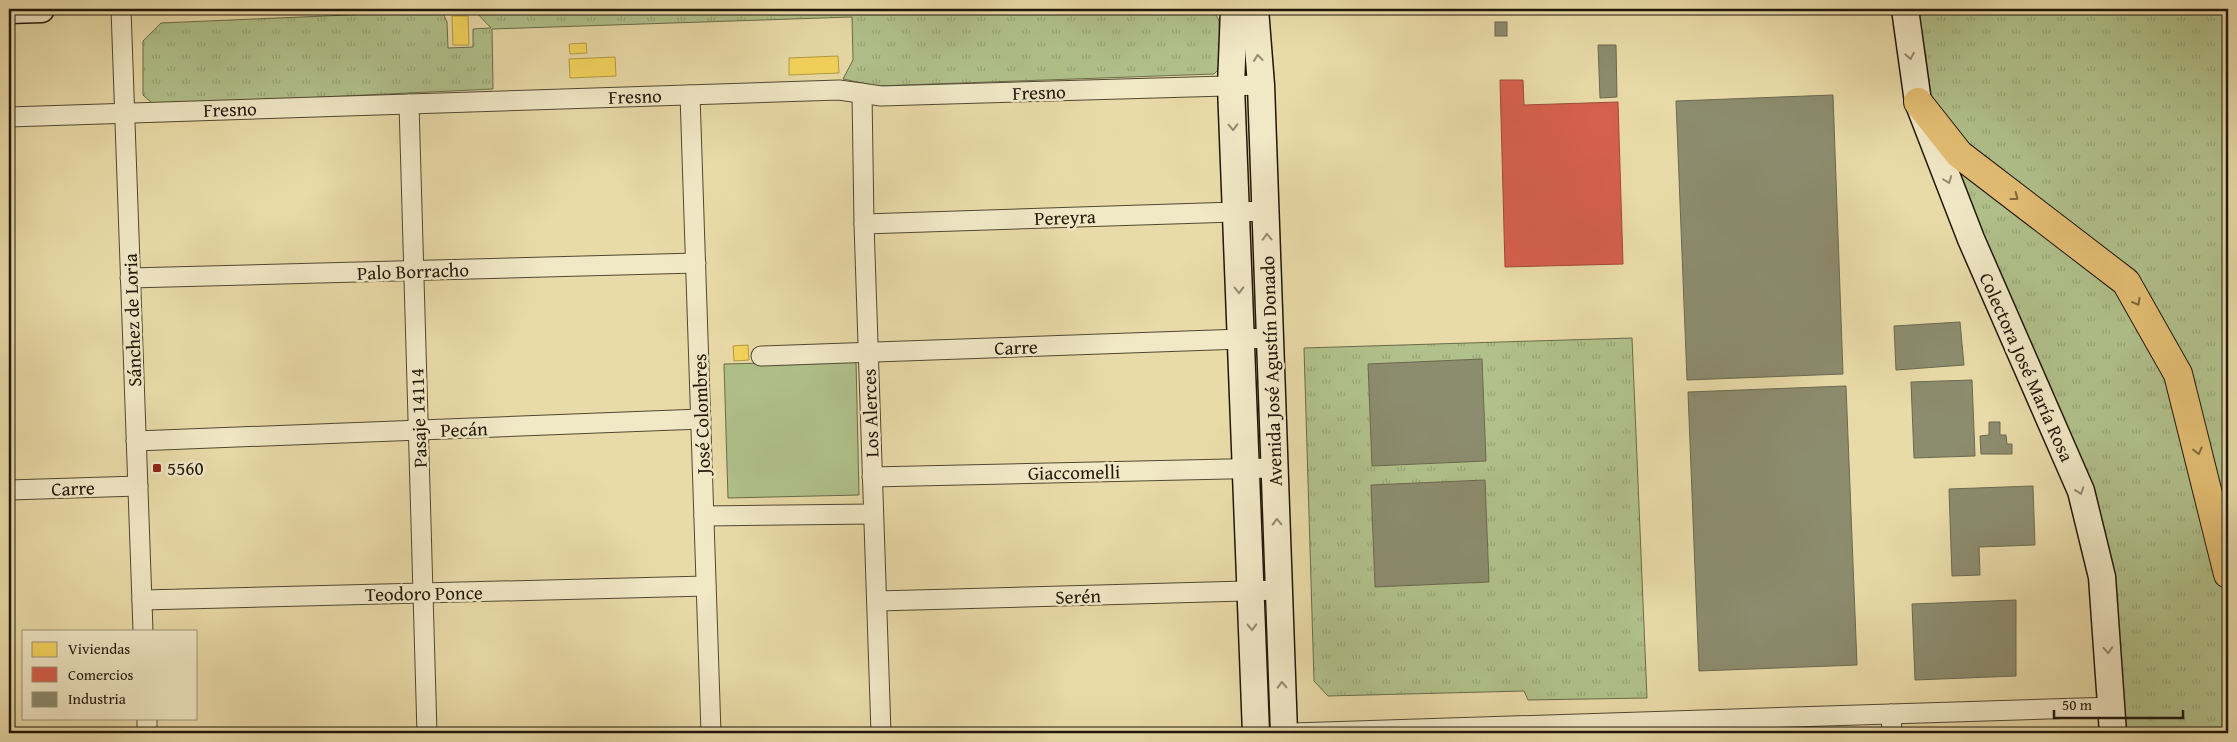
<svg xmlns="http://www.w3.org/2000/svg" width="2237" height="742" font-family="'Gentium Book Plus',serif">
<defs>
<pattern id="grass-tufts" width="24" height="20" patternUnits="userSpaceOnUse" patternTransform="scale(1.25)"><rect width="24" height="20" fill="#b1c18b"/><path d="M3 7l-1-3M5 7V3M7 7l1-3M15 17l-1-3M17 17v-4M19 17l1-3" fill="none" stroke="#98a577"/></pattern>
</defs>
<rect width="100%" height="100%" fill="#e9dba8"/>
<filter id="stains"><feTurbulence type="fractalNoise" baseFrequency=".004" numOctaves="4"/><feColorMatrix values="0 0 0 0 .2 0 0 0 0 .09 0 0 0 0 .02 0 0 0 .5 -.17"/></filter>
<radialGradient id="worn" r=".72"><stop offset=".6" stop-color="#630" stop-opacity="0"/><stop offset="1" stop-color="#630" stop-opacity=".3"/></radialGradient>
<!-- grass -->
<g fill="url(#grass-tufts)" stroke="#686c4a">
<path d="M480 9H1212L1219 20 1220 68 1214 74 877 86 843 79 853 60 852 17 492 29 493 89 154 105 143 95V41L161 23 442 11 447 22 448 48 473 47V29L491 28 476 12Z"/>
<path d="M1905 9H2228V733H2113L2102 577 1971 239Z"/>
<path d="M1632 338 1647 698 1528 700 1524 691 1328 696 1314 681 1304 348Z"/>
</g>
<!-- park -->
<path fill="#b1c18b" stroke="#686c4a" d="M856 361 859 495 728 498 724 364Z"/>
<!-- homes -->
<g fill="#f6d55c" stroke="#b69c43">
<path d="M452 16H468L469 45H453Z"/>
<path d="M586 43 587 53 570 54 569 44Z"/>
<path d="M838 56 839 73 789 75V58Z"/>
<path d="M615 57 616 76 570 78 569 59Z"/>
<path d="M748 345 749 360 734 361 733 346Z"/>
</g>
<!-- shops -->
<path fill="#d6604d" stroke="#9f4a39" d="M1500 80H1523L1524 105 1618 102 1623 264 1505 267Z"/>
<!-- industry -->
<g fill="#8c8c6e" stroke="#6c6950">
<rect x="1495" y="22" width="12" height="14"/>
<path d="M1598 45H1616L1617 97 1600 98Z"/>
<path d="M1833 95 1843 374 1687 380 1676 101Z"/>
<path d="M1960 322 1964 365 1896 370 1894 326Z"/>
<path d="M1482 359 1486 461 1372 466 1368 364Z"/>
<path d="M1972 380 1975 456 1914 458 1911 382Z"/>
<path d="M1846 386 1857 665 1699 671 1688 392Z"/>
<path d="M1989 422H2000V435H2006L2007 444H2012V454H1981L1980 436 1989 435Z"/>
<path d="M1485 480 1489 582 1375 587 1371 485Z"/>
<path d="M2033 486 2035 545 1979 547 1980 575 1952 576 1949 489Z"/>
<path d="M2016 600V676L1915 680 1912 604Z"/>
</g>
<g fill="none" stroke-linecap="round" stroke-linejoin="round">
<!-- street casing -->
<g stroke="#524831" stroke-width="21">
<g id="street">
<path d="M121 9 143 631"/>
<path d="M862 93 864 224 881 733"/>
<path d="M690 95 711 733"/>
<path d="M409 104 427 733"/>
<path d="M9 117 839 90 881 96 1261 85"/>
<path d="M864 224 1266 211"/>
<path d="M130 278 696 263"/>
<path d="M761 356 1270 338"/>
<path d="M136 441 701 419"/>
<path d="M872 477 1275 468"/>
<path d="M9 490 138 486"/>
<path d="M704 516 873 514"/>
<path d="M142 600 706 586"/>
<path d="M877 601 1279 590"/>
<path d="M1891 714 1892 733"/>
<path d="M147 718V733"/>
<path d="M1293 733 2112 707"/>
</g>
</g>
<!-- secondary casing -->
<g stroke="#201709" stroke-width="29">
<g id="secondary">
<path d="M1234 9 1231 86 1256 733"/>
<path d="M1255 9 1261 85 1284 733"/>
<path d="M1905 9 1918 102 1971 239 2081 491 2102 577 2113 733"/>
<path d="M9 10 41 9"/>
</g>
</g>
<!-- highway casing -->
<g stroke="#201709" stroke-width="30">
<path id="highway" d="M1918 102 1959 154 2126 282 2178 374 2228 574"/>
</g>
<!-- street -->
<use href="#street" stroke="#f1e8c6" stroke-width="19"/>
<!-- secondary -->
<use href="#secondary" stroke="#f1e8c6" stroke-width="26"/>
<!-- highway -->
<use href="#highway" stroke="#e4be74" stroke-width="28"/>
</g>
<!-- one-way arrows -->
<defs><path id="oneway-chevron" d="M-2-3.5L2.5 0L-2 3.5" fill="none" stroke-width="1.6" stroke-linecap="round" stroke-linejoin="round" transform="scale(1.25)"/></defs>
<g stroke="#938a71">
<use href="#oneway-chevron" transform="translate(1910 56) rotate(80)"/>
<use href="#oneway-chevron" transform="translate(1258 58) rotate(-96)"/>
<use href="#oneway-chevron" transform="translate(1233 127) rotate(88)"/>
<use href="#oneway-chevron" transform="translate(1948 180) rotate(69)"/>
<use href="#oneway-chevron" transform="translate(1267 237) rotate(-92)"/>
<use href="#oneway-chevron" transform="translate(1239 290) rotate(88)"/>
<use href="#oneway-chevron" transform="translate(2080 491) rotate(71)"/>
<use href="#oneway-chevron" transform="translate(1277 522) rotate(-92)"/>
<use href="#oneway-chevron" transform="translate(1252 627) rotate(88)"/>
<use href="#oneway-chevron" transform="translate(2108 650) rotate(86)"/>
<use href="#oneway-chevron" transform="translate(1282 685) rotate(-92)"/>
</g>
<g stroke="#826a3e">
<use href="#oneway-chevron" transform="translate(2015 197) rotate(37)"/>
<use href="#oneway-chevron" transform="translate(2137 302) rotate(60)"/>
<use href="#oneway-chevron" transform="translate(2198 451) rotate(76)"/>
</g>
<!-- markers -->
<rect fill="#8f2418" stroke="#f1e8c6" stroke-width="2" x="152" y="463" width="10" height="10" rx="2.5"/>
<g text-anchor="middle" stroke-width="5" stroke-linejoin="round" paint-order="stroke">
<!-- street labels -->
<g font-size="19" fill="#201709" stroke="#f1e8c6">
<text transform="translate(1039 92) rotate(-2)" y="7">Fresno</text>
<text transform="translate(635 96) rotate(-2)" y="7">Fresno</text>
<text transform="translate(230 109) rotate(-2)" y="7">Fresno</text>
<text transform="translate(1065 217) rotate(-2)" y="7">Pereyra</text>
<text transform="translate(413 271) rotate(-2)" y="7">Palo Borracho</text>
<text transform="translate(132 320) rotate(-92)" y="7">Sánchez de Loria</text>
<text transform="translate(1016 347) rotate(-2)" y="7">Carre</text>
<text transform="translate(2027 367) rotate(66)" y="7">Colectora José María Rosa</text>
<text transform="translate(1271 371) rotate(-92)" y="7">Avenida José Agustín Donado</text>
<text transform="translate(870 413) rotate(-92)" y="7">Los Alerces</text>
<text transform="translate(701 414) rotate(-92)" y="7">José Colombres</text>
<text transform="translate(418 418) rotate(-92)" y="7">Pasaje 14114</text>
<text transform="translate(464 429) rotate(-2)" y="7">Pecán</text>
<text transform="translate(1074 472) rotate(-1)" y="7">Giaccomelli</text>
<text transform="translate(73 488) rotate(-2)" y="7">Carre</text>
<text transform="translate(424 593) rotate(-1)" y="7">Teodoro Ponce</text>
<text transform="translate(1078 596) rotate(-2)" y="7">Serén</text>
</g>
<!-- poi labels -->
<g font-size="19" fill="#201709" stroke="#f1e8c6" text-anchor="start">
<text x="167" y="475">5560</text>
</g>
</g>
<!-- margin -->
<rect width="2237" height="742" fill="none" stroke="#e9dba8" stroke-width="30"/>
<rect x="10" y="10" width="2217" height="722" fill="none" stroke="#201709" stroke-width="2.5"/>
<rect x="15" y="15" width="2207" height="712" fill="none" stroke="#201709"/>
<!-- legend -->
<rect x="22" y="630" width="175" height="90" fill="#f1e8c6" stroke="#9d947a"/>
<rect x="32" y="642" width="25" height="15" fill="#f6d55c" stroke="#9d947a"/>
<text x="68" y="654" font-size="15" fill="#201709">Viviendas</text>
<rect x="32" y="667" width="25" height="15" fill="#d6604d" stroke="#9d947a"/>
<text x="68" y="680" font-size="15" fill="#201709">Comercios</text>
<rect x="32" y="692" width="25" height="15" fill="#8c8c6e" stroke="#9d947a"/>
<text x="68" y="704" font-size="15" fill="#201709">Industria</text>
<!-- scale -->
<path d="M2054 710v8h129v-8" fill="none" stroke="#201709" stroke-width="2.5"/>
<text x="2062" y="710" font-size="15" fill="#201709" stroke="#f1e8c6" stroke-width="4" paint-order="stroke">50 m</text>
<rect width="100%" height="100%" filter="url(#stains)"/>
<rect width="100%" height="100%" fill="url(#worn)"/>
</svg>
